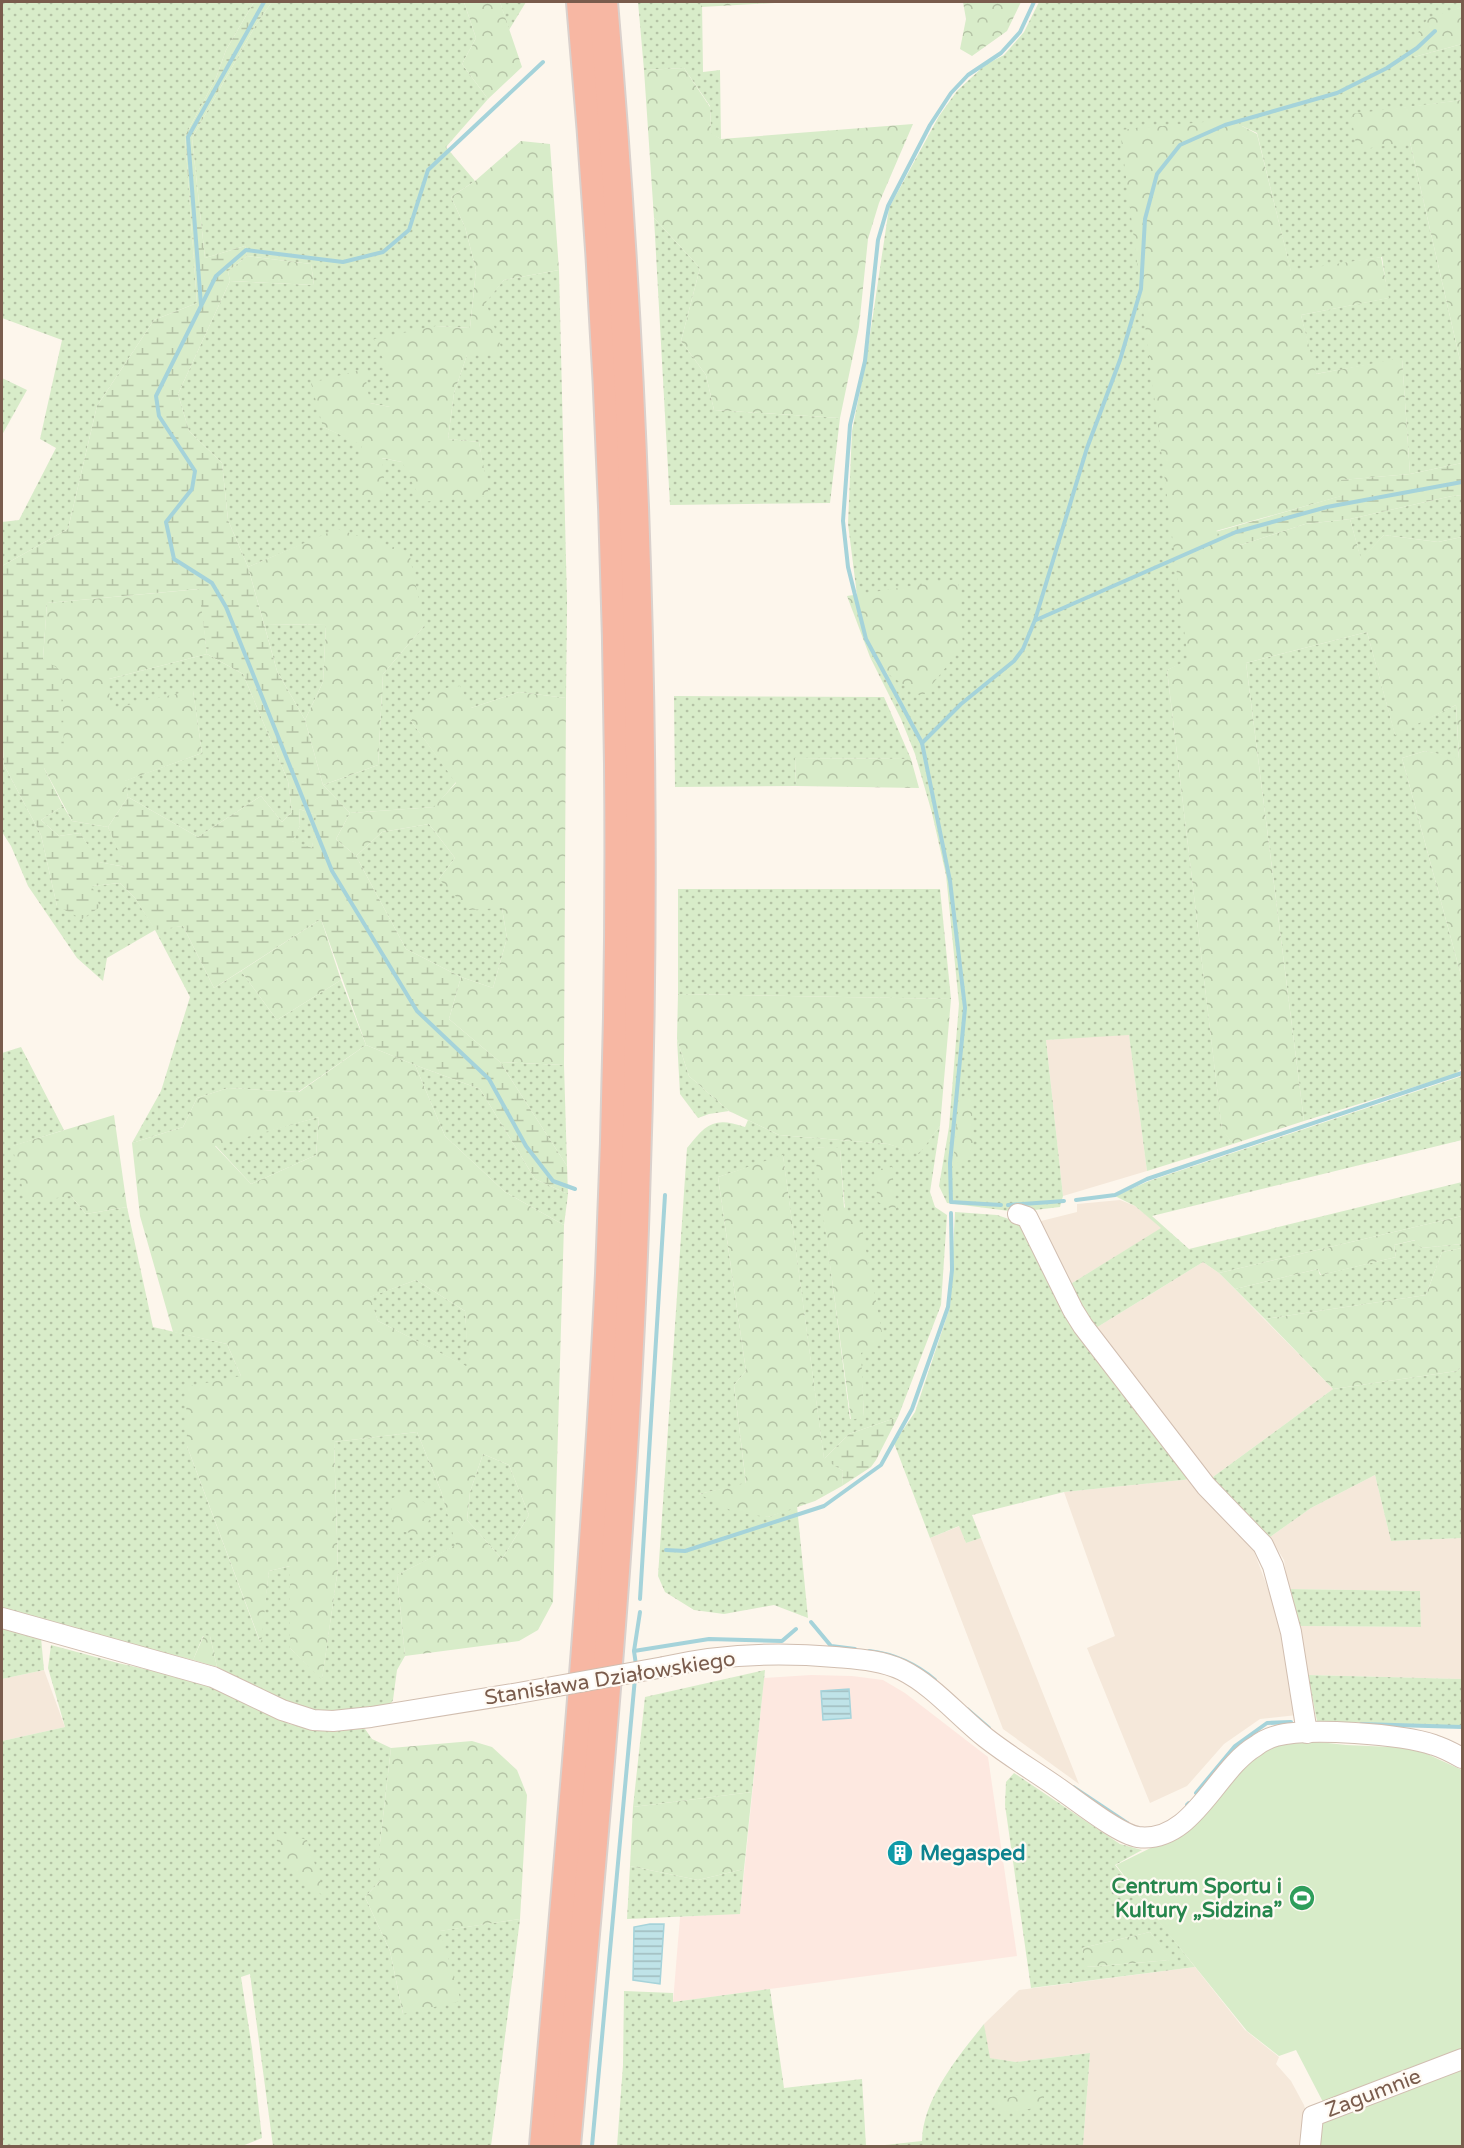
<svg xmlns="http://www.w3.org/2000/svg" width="1464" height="2148" font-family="'Varela Round',sans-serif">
<defs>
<pattern id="grass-dots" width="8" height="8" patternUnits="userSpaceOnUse" patternTransform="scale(1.5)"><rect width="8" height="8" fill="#d8ecc9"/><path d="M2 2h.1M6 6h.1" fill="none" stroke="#b4c2a5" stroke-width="1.8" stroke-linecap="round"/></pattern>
<pattern id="forest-crowns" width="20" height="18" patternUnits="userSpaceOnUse" patternTransform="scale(1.5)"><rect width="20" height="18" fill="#d8ecc9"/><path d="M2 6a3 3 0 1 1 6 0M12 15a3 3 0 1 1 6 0" fill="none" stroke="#b4c2a5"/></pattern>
<pattern id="wetland-marsh" width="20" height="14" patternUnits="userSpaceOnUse" patternTransform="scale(1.5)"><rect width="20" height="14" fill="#d8ecc9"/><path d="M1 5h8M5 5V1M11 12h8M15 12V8" fill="none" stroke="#b4c2a5"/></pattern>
<pattern id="water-rules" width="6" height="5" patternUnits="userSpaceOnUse" patternTransform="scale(1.5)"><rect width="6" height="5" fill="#bfe3e8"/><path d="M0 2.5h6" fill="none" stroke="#a0bbbe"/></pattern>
</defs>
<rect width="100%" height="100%" fill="#fdf6ec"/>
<!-- residential -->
<g fill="#f5e8da">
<path d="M1129 1034 1147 1171 1063 1196 1046 1040Z"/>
<path d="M1120 1200 1135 1206 1162 1228 1069 1285 1052 1252V1245L1037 1222 1077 1212V1204Z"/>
<path d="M1203 1262 1219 1273 1333 1389 1206 1482 1091 1331Z"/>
<path d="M1375 1475 1391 1541 1462 1538V1679L1308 1675 1298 1626 1421 1627 1420 1591 1288 1589 1284 1560 1270 1537 1311 1508Z"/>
<path d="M1192 1479 1249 1538 1280 1621 1297 1715 1260 1719 1224 1744 1187 1786 1150 1803 1087 1648 1115 1636 1064 1492Z"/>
<path d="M960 1526 966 1543 981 1538 1079 1784 1003 1729 930 1538Z"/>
<path d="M44 1670 65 1727 2 1741V1679Z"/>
<path d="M1195 1967 1245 2030 1279 2057 1276 2064 1291 2081 1304 2105 1310 2125 1307 2146H1083L1090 2053 1016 2062 989 2058 984 2024 1019 1990Z"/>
</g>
<!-- commercial -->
<path fill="#fde8e0" d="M811 1675 852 1676 883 1680 905 1693 988 1757 1017 1956 673 2002 680 1917 740 1913 764 1678Z"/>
<!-- grass -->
<g fill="url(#grass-dots)" fill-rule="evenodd">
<path d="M2 2H254L226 50 216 78 185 136 197 303 154 320 97 406 68 529 2 566V522L19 520 56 448 40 439 62 340 2 318Z"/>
<path d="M272 2H464L476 38 462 64 488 99 446 147 475 181 451 197 465 227 476 270 470 328 436 326 390 374V407L370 403 323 427 362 444 381 458 402 462 488 496 479 442 448 439 454 393 485 302 504 280 559 270 567 602 566 698 519 692 471 708 411 721 456 782 435 807 350 813 323 785 378 765 383 674 424 626 337 530 248 567 228 520 222 463 189 431 178 394 230 281 314 285 311 264 247 256 245 246 205 258 192 138 257 23Z"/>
<path d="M500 2H526L509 30Z"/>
<path d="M638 2H702L703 72 720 70 721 139 711 134 710 106 684 68 644 70Z"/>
<path d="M1039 2H1462V7L1452 11 1414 57 1462 44V100L1351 115 1410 142 1462 369V463L1410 474 1402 359 1315 374 1301 315 1388 298 1382 257 1291 272 1257 133 1242 126 1188 661 1167 670 1222 1129 1233 1144 1147 1171 1129 1035 1046 1040 1063 1196 1060 1207 1017 1212 947 1203 939 1186 949 1127 959 1004 946 875 932 813 915 754 901 719 870 657 888 674 857 595 848 524 852 431 867 355 889 208 939 116 957 91 985 65 1004 55 1024 32Z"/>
<path d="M654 218 700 268 681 341 706 375 714 410 840 418 830 503 670 505Z"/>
<path d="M2 378 27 390 2 435Z"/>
<path d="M1462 495V537L1438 542 1384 535 1361 560 1350 519 1452 496Z"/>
<path d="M264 624 326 625 323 682 305 720 277 671Z"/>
<path d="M1367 632 1395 734 1456 705 1459 759 1425 751 1402 758 1462 979V1068L1456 1074 1304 1121 1246 663Z"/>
<path d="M207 654 243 674 288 781 292 812 282 822 261 796 198 837 128 797 124 781 202 753 193 691 109 710V679Z"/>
<path d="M674 696 884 697 911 759 795 758 796 786 675 787Z"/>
<path d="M2 729 4 765 41 835 57 906 92 886 120 883 135 898 155 929 183 926 214 988 241 971 277 1020 341 980 366 1045 298 1092 228 1088 197 1098 183 1127 132 1143 161 1091 190 997 155 930 107 958 103 981 77 958 28 886 11 846 2 832 3 765H2Z"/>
<path d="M63 806 72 821 108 827 126 867 98 862 80 833 59 836 41 820Z"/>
<path d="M299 809 317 815 312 849 291 841 300 826Z"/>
<path d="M429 824 455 858 439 879 502 908 507 938 493 988 461 977 406 949 356 856 382 832Z"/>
<path d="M678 889H940L951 999 678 994Z"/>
<path d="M677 1039 689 1076 729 1111 709 1114 698 1118 680 1094Z"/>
<path d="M21 1047 64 1130 13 1146 71 1196 86 1214 127 1207 153 1327 227 1344 241 1376 187 1446 260 1642 269 1571 290 1566V1648L322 1679 338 1568 334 1442 417 1432 441 1491 457 1545 397 1575 405 1656 397 1670 393 1700 390 1705 338 1714 296 1709 217 1667 210 1636H203L193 1660 69 1628 2 1608V1053Z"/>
<path d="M500 1062 564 1065 567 1166Z"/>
<path d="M415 1065 480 1089 535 1179 568 1194 564 1225 505 1192 445 1136Z"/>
<path d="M1462 1076V1140L1152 1216 1189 1249 1462 1182V1216L1219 1273 1203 1262 1091 1331 1069 1285 1161 1228 1135 1206 1115 1196 1149 1181Z"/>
<path d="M319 1117 316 1155 251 1184 215 1145Z"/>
<path d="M748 1120 779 1135 888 1144 919 1153 940 1126 930 1192 935 1207 947 1215 941 1305 898 1417 849 1434 824 1459 783 1156 718 1177 746 1371 734 1385 746 1484 699 1494 768 1517 797 1506 808 1618 774 1605 724 1614 694 1610 665 1592 658 1576 687 1148C706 1124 714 1116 745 1127ZM815 1147 840 1149C846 1238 860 1327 864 1416L850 1419Z"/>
<path d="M955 1212 997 1215 1021 1223 1192 1479 1064 1492 972 1515 981 1538 966 1543 959 1526 930 1538 894 1443 915 1412 950 1307Z"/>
<path d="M1416 1240 1421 1248 1462 1244V1248L1442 1252 1426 1295 1265 1319 1235 1289 1318 1269 1320 1275 1396 1257 1394 1245Z"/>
<path d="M416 1280 465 1311 469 1368 378 1321 369 1297Z"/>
<path d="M1462 1366V1538L1391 1541 1375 1475 1311 1508 1270 1537 1206 1482 1333 1389 1457 1371Z"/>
<path d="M483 1454 509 1465 529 1515 502 1559 467 1520 470 1492Z"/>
<path d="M1288 1589 1420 1591 1421 1627 1298 1626Z"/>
<path d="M2 1627 41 1638 44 1670 2 1679Z"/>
<path d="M51 1645 118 1663 185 1678 231 1694 289 1724 325 1731 363 1726 372 1739 391 1748 380 1843V1881L365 1897 390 1951 403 2014 439 1931 520 1919 491 2146H273L250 1974 241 1977 252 2048 262 2138 242 2146H2V1741L65 1727 48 1668Z"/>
<path d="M765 1670 752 1792 633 1807 645 1697Z"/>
<path d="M1308 1675 1462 1679V1726L1317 1721Z"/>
<path d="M1014 1773 1120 1844 1142 1850 1115 1865 1195 1967 1031 1988 1005 1805 1006 1782ZM1150 1932 1170 1960 1087 1967 1082 1948Z"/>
<path d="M630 1866 698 1880 744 1869 740 1914 627 1919Z"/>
<path d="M770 1989 784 2088 862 2079 866 2146H617L623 2065 624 1991 673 1993V2002Z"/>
<path d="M984 2024 990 2058 1016 2062 1090 2053 1083 2146H876L922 2141C923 2098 958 2057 984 2024Z"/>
</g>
<!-- forest -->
<g fill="url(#forest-crowns)" fill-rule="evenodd">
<path d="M464 2H500L522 67 488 99 462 64 476 38Z"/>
<path d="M702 2H792L701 7Z"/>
<path d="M963 2H1021L1007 31 972 56 960 49 966 19Z"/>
<path d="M1462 7V44L1414 57 1408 47 1428 18Z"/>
<path d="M684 68 710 107 711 133 721 139 913 124 879 203 868 239 859 327 840 418 714 410 706 375 681 341 700 268 654 218 644 70Z"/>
<path d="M1462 100V369L1410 142 1357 150 1351 114Z"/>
<path d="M1235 119 1242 126 1257 134 1291 271 1381 257 1389 298 1301 315 1316 374 1402 358 1410 474 1342 480 1345 495 1216 531 1241 545 1305 524 1350 519 1361 559 1384 535 1438 542 1462 537V979L1402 758 1425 751 1459 758 1456 705 1395 735 1367 632 1246 663 1304 1121 1233 1144 1222 1130 1167 670 1188 660 1120 130Z"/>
<path d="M521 141 550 144 559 270 504 280 486 302 503 353 467 355 454 393 448 439 479 442 489 496 422 502 402 462 382 458 386 498 358 500 362 445 323 427 311 383 364 369 370 403 390 407V374L374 339 436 326 470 328 476 270 465 227 451 197 475 181Z"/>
<path d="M247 256 311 264 314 285 230 281 228 271Z"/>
<path d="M337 529 409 552 424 626 383 674 378 765 323 785 305 720 323 682 326 625 264 624 248 567Z"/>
<path d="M958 579 963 646 922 697 888 674 870 657 847 596Z"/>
<path d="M200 589 207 654 109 679 110 709 193 690 202 753 125 781 128 797 108 827 72 821 44 768 43 659 47 603Z"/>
<path d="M460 686 471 708 519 692 566 698 564 1065 500 1062 449 1019 461 977 493 988 507 938 502 908 469 910 439 879 455 858 429 824 382 832 356 856 336 839 350 813 434 807 456 783 411 721 432 690Z"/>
<path d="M795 758 911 759 919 788 796 786Z"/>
<path d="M321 919 341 980 277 1020 241 971Z"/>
<path d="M678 994 951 999 940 1126 919 1154 888 1144 779 1135 729 1111 689 1076 677 1039Z"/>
<path d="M366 1045 415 1065 445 1136 505 1192 564 1225 553 1602 538 1630 519 1641 405 1656 397 1575 456 1545 441 1491 417 1432 334 1442 338 1568 322 1680 290 1648V1566L269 1571 261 1644 187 1446 186 1387 241 1376 227 1344 173 1332 140 1216 132 1143 183 1127 197 1098 228 1088 299 1092ZM319 1117 316 1155 251 1184 215 1146ZM416 1280 465 1311 468 1367 378 1321 370 1297ZM483 1454 509 1465 529 1515 502 1559 467 1520 470 1492Z"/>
<path d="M972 1094 973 1159 953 1164 959 1098Z"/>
<path d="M114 1115 127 1207 86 1214 71 1196 26 1202 12 1146Z"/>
<path d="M814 1147 840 1148 844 1207 861 1224 884 1343 861 1353 864 1417 851 1420Z"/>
<path d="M783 1155 824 1458 843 1471 842 1486 815 1501 768 1517 734 1512 699 1494 746 1483 734 1385 746 1371 718 1177Z"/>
<path d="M892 1167 896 1211 878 1202 874 1170Z"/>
<path d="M1462 1216V1244L1421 1248 1415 1240 1394 1245 1396 1257 1321 1275 1318 1269 1235 1289 1219 1273Z"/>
<path d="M1462 1248V1366L1457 1371 1333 1389 1265 1319 1426 1295 1442 1252Z"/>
<path d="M407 1493 435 1508 422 1535 395 1530 390 1499Z"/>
<path d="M204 1635 210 1636 217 1667 193 1660Z"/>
<path d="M472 1741 492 1747 517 1770 527 1795 520 1919 440 1931 461 2001 403 2014 390 1951 365 1897 380 1881V1843L391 1748Z"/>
<path d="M752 1792 744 1869 698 1880 630 1866 633 1807Z"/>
<path d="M273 1830 307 1840 326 1898 287 1868Z"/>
<path d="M1150 1932 1171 1960 1086 1967 1082 1948Z"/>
<path d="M1045 2089 1043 2106 1006 2114 994 2101Z"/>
</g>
<!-- wetland -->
<g fill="url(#wetland-marsh)" fill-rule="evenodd">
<path d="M254 2H272L257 23 192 138 205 258 245 246 247 256 228 271 230 281 178 394 189 431 222 463 228 520 248 567 277 671 305 720 323 785 350 813 336 839 356 856 406 949 461 977 449 1019 500 1062 567 1166 568 1194 535 1179 480 1089 415 1065 366 1045 321 919 214 988 183 926 155 930 135 898 120 883 92 886 100 907 82 919 57 906 41 835 4 765 2 729V566L68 529 97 406 154 320 197 303 185 136 216 78 226 50ZM199 589 207 654 243 674 288 781 292 812 282 822 261 796 198 837 128 797 108 827 125 867 99 862 80 833 59 836 41 820 63 806 44 768 64 754 62 671 43 659 47 603ZM299 809 316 815 312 848 292 841 300 826Z"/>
<path d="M1462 463V495L1452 496 1350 519 1305 524 1241 545 1215 532 1344 495 1341 480 1410 474Z"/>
<path d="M898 1417 876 1460 871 1467 842 1486 843 1471 824 1459 849 1434Z"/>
</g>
<!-- park -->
<g fill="#d8ecc9">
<path d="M1301 1740 1346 1745 1414 1748 1462 1770V2050L1323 2102 1296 2050 1279 2056 1247 2031 1167 1932 1116 1865 1173 1837 1239 1771 1263 1751 1282 1743Z"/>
<path d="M1462 2067V2146H1317L1321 2117Z"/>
</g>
<!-- water -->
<g fill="url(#water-rules)" stroke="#a5d3da" stroke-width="1.5">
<path d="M849 1689 851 1718 823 1720 821 1691Z"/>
<path d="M650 1924H664L660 1984 633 1980 634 1927Z"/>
</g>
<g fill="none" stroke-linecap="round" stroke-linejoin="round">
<!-- stream -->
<g stroke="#a5d3da" stroke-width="4">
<path d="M543 62 428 170 409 230 383 252 343 262 246 250 216 276 156 396 159 416 195 471 192 489 166 522 174 559 212 583 226 607 332 871 417 1011 489 1079 526 1146 553 1181 575 1189"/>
<path d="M201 305 188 137 264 2"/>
<path d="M1036 620 1236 532 1327 507 1462 482"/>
<path d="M922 743 961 704 1014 661 1023 649 1035 620 1087 448 1120 360 1141 289 1145 219 1157 174 1180 145 1225 125 1337 93 1387 68 1417 48 1435 31"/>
<path d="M1076 1200 1115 1195 1147 1179 1462 1073"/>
<path d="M1001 1205 951 1202 950 1163 965 1008 950 881 922 743 866 639 848 567 843 521 850 425 865 361 878 240 888 206 930 125 951 93 968 75 1001 53 1020 32 1034 2"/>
<path d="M1008 1205 1064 1201"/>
<path d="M666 1550 685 1551 824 1506 881 1465 912 1409 948 1307 952 1270 951 1213"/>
<path d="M640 1599 665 1195"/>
<path d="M811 1622 831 1646 855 1649"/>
<path d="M634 1651 709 1639 782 1641 796 1629"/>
<path d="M869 1651C894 1654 915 1663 935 1680"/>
<path d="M636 1665 634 1651 640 1612"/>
<path d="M967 1709 989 1728"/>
<path d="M1361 1724 1462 1727"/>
<path d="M1073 1787 1127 1823"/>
<path d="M1196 1793 1235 1746 1267 1723 1291 1722"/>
<path d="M1187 1805 1189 1803"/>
<path d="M592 2146 635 1678"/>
</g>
<!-- minor casing -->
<g stroke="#d1beb0" stroke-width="22">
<g id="minor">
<path d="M1018 1214 1027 1217 1073 1310 1083 1326 1206 1486 1263 1545 1273 1566 1291 1632 1307 1733"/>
<path d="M2 1618 213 1677 282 1710 313 1720 333 1721 371 1717 513 1694"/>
<path d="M664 1667C720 1654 778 1652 835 1657 857 1659 881 1660 902 1670 934 1686 958 1716 986 1738 1009 1756 1034 1771 1057 1787 1076 1800 1118 1834 1138 1837 1193 1844 1216 1769 1256 1746 1261 1742 1269 1738 1276 1736 1308 1727 1402 1734 1434 1745 1444 1748 1453 1753 1462 1758"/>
<path d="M1310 2146 1313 2116 1462 2059"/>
</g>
</g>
<!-- highway casing -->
<g stroke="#dad1cd" stroke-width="32">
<g id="highway">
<path d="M544 2146C569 1856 596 1566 610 1274 629 851 619 424 581 2"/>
<path d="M566 2146C594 1831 625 1516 635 1199 649 799 637 400 603 2"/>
</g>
</g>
<!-- minor -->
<use href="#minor" stroke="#fff" stroke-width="20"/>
<!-- highway -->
<use href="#highway" stroke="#f7b7a3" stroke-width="28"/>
<!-- minor-bridge casing -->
<g stroke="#d1beb0" stroke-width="22" stroke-linecap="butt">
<path id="minor-bridge" d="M513 1694 664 1667"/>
</g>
<!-- minor-bridge -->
<use href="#minor-bridge" stroke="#fff" stroke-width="20"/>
</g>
<!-- icons -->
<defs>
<g id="building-disc" transform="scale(1.35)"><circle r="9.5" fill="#0f9aa8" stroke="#fffaf3"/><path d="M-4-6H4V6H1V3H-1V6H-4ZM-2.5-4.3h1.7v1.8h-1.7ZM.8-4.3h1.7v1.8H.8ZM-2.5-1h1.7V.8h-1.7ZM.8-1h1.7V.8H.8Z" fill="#fff"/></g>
<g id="stadium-disc" transform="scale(1.35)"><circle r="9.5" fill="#2e9e5b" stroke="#fffaf3"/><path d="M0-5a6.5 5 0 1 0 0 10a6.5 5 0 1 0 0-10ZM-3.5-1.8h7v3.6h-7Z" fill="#fff"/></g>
</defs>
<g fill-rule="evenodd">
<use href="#building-disc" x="900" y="1853"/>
<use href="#stadium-disc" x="1302" y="1898"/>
</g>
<g text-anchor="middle" stroke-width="4.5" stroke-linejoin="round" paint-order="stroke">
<!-- street labels -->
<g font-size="21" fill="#7a5c4d" stroke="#fffaf3">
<text transform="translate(610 1678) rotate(-9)" y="7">Stanisława Działowskiego</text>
<text transform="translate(1373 2093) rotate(-21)" y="7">Zagumnie</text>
</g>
<!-- culture labels -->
<g font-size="21" font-weight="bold" fill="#0d838f" stroke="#fffaf3" text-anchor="start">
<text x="920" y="1860">Megasped</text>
</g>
<!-- leisure labels -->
<g font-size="21" font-weight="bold" fill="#27864d" stroke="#fffaf3" text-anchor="end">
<text x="1282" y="1893">Centrum Sportu i<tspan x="1282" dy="24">Kultury „Sidzina”</tspan></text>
</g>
</g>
<!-- border -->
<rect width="1464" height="2148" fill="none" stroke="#7a5c4d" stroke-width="6"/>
</svg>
